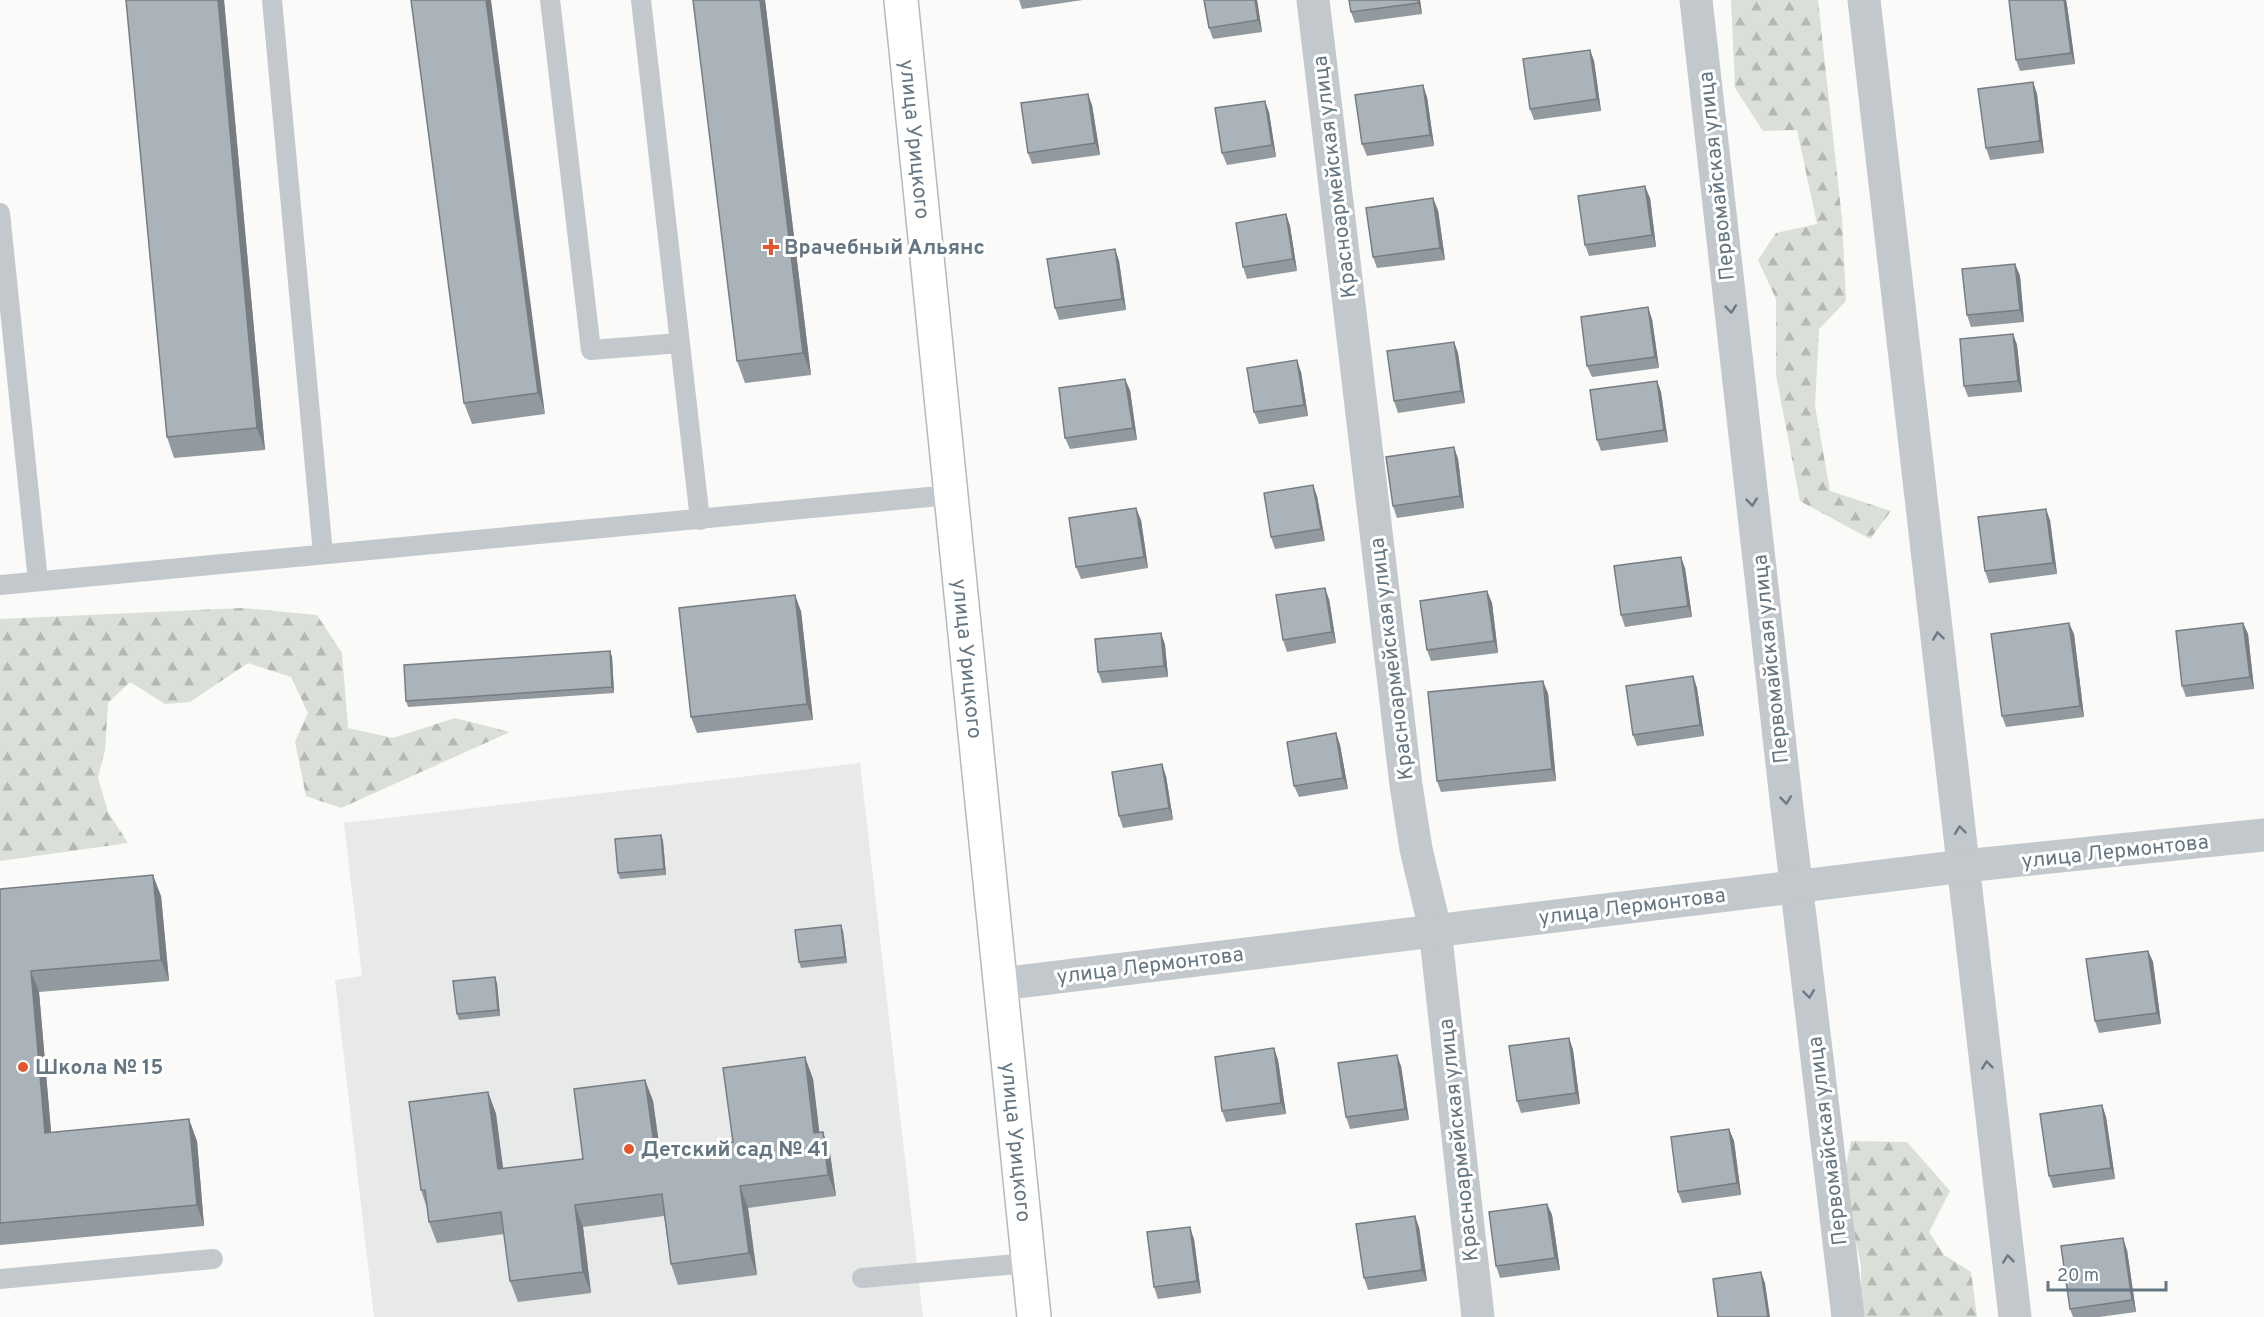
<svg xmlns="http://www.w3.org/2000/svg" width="2264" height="1317" font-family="Overpass,sans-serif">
<defs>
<pattern id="forest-firs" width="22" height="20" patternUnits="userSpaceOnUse" patternTransform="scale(1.5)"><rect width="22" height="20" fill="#dadfd7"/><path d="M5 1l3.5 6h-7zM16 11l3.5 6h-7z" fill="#b4b9b4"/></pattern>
</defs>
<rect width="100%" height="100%" fill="#fafaf8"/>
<!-- built -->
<path fill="#e8e9e9" d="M860 763 923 1317H374L335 980 362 976 344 823Z"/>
<!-- forest -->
<g fill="url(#forest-firs)">
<path d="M1731 0H1818L1842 219 1846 301 1819 329 1815 406 1830 491 1891 511 1870 539 1800 501 1776 375V299L1758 260 1776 233 1817 224 1797 130 1763 131 1735 88Z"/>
<path d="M243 608 317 615 342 653 348 728 393 738 455 718 510 732 341 808 306 796 295 742 308 713 291 677 248 663 190 702 165 704 130 682 108 703 105 750 98 778 108 812 128 843 0 861V619Z"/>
<path d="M1851 1141 1907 1142 1950 1191 1929 1232 1944 1255 1971 1272 1977 1317H1861V1266L1843 1181Z"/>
</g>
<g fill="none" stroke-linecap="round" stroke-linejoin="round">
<!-- secondary casing -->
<g stroke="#b3babf" stroke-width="36">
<g id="secondary">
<path id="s1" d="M901 0 1034 1317"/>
</g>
</g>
<!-- lane -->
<g stroke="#c3c8cc" stroke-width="20">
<path d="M272 0 323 554"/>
<path d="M550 0 591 350 680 343"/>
<path d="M641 0 700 520"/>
<path d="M0 213 38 581"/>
<path d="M0 585 950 495"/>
<path d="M862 1278 1028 1263"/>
<path d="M0 1279 213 1259"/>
</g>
<!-- street -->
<g stroke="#c3c8cc" stroke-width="33">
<path d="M1313 0 1406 785 1416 849 1435 929 1478 1317"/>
<path d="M1696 0 1787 808 1848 1317"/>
<path d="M1864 0 2015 1317"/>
<path d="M1001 984 1964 866 2264 835"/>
</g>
<!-- secondary -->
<use href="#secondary" stroke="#fff" stroke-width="33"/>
</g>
<!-- wall -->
<g fill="#929a9f">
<path d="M126 0H224L265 450 174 458 167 437Z"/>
<path d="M411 0 545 414 472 424 464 403Z"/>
<path d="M693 0H765L811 375 745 383 737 361Z"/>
<path d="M1019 0H1083L1022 9Z"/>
<path d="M1204 0H1257L1262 32 1213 39 1209 28Z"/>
<path d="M1420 0 1422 14 1355 23 1351 12Z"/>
<path d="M2009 0H2066L2067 5 2075 64 2020 71 2016 60Z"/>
<path d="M1590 50 1594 61 1601 111 1534 120 1530 109Z"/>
<path d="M2033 82 2037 94 2044 153 1990 160 1986 148Z"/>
<path d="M1427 97 1434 146 1367 156 1362 144Z"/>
<path d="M1092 105 1100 155 1032 164 1028 153Z"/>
<path d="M1269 112 1276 157 1227 165 1222 153Z"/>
<path d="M1650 198 1656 247 1589 256 1585 245Z"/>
<path d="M1438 210 1445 260 1377 268 1373 257Z"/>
<path d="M1286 214 1290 226 1297 271 1247 279 1243 267Z"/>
<path d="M1115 249 1119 261 1126 310 1059 320 1055 308Z"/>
<path d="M2015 264 2020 276 2024 322 1971 327 1967 315Z"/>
<path d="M1652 319 1659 368 1592 377 1587 366Z"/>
<path d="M2013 334 2017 345 2022 392 1968 397 1964 386Z"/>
<path d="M1454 342 1458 353 1465 403 1398 413 1394 401Z"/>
<path d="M1301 372 1308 416 1259 424 1254 412Z"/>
<path d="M1657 381 1661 392 1668 442 1601 451 1597 440Z"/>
<path d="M1130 390 1137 440 1070 449 1065 438Z"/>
<path d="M1454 447 1458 459 1464 508 1397 518 1393 506Z"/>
<path d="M1317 496 1325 541 1275 549 1271 537Z"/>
<path d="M1141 520 1148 568 1081 579 1076 567Z"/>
<path d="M2050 520 2057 574 1989 583 1985 571Z"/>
<path d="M1685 568 1692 617 1625 627 1621 615Z"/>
<path d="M1487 591 1492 603 1498 653 1431 661 1427 650Z"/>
<path d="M1329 599 1336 643 1287 652 1283 640Z"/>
<path d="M801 611 813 720 697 733 691 717Z"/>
<path d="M2243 623 2248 634 2254 689 2186 697 2182 686Z"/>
<path d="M1161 633 1165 645 1168 677 1102 683 1098 672Z"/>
<path d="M2074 634 2084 717 2006 727 2002 716Z"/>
<path d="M610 651 612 657 614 693 408 707 406 701Z"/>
<path d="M1693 676 1697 688 1704 736 1637 746 1633 735Z"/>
<path d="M1548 693 1556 781 1441 792 1437 781Z"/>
<path d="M1336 733 1340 745 1348 789 1299 797 1294 786Z"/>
<path d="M1166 776 1173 820 1123 828 1119 816Z"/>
<path d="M661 835 663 841 666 875 620 879 618 873Z"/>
<path d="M0 889 161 896 169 981 39 992 51 1132 197 1141 204 1226 0 1245Z"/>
<path d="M843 931 847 963 801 968 799 962Z"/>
<path d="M2148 951 2153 962 2161 1024 2099 1033 2095 1021Z"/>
<path d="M497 983 500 1016 459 1020 457 1014Z"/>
<path d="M1569 1038 1573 1050 1580 1104 1521 1113 1517 1101Z"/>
<path d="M1274 1048 1278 1060 1286 1114 1226 1122 1222 1111Z"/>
<path d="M805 1057 813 1079 819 1132 830 1153 836 1196 748 1208 757 1275 678 1285 671 1264 664 1216 583 1227 591 1293 518 1302 510 1281 504 1234 437 1243 429 1222 427 1208 421 1190 488 1092 496 1114 503 1169 583 1159 645 1080 653 1101 660 1151 733 1142Z"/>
<path d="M1401 1066 1409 1120 1350 1129 1346 1117Z"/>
<path d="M2102 1105 2106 1117 2115 1179 2053 1188 2049 1176Z"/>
<path d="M1729 1129 1734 1141 1741 1195 1682 1203 1678 1192Z"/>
<path d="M1547 1204 1552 1215 1560 1270 1500 1278 1496 1266Z"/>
<path d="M1419 1227 1427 1281 1368 1290 1364 1278Z"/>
<path d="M1194 1239 1201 1293 1158 1299 1154 1287Z"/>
<path d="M2127 1250 2136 1312 2099 1317H2073L2070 1309Z"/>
</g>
<!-- shaded-wall -->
<g fill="#777d82">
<path d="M218 0H224L265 450 257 428Z"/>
<path d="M486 0H491L545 414 538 393Z"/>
<path d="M760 0H765L811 375 803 353Z"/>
<path d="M1255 0H1257L1262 32 1258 20Z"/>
<path d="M1418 0H1420L1422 14 1418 3Z"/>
<path d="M2064 0H2066L2067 5 2075 64 2071 53Z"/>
<path d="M1590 50 1594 61 1601 111 1597 99Z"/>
<path d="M2033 82 2037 94 2044 153 2040 141Z"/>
<path d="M1423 85 1427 97 1434 146 1430 135Z"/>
<path d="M1088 94 1092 105 1100 155 1095 143Z"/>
<path d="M1265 101 1269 112 1276 157 1272 145Z"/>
<path d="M1645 186 1650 198 1656 247 1652 235Z"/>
<path d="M1433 198 1438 210 1445 260 1440 248Z"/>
<path d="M1286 214 1290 226 1297 271 1293 259Z"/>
<path d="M1115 249 1119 261 1126 310 1122 299Z"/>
<path d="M2015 264 2020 276 2024 322 2020 310Z"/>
<path d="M1648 307 1652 319 1659 368 1655 357Z"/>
<path d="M2013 334 2017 345 2022 392 2018 381Z"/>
<path d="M1454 342 1458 353 1465 403 1461 391Z"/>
<path d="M1297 360 1301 372 1308 416 1304 405Z"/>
<path d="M1125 379 1130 390 1137 440 1133 428Z"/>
<path d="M1657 381 1661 392 1668 442 1664 430Z"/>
<path d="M1454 447 1458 459 1464 508 1460 496Z"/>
<path d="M1313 485 1317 496 1325 541 1321 529Z"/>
<path d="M1136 508 1141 520 1148 568 1144 557Z"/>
<path d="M2046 509 2050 520 2057 574 2053 563Z"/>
<path d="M1681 557 1685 568 1692 617 1688 606Z"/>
<path d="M1325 588 1329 599 1336 643 1332 632Z"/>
<path d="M1487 591 1492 603 1498 653 1494 641Z"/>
<path d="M795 595 801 611 813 720 807 704Z"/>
<path d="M2069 623 2074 634 2084 717 2080 706Z"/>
<path d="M2243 623 2248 634 2254 689 2250 677Z"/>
<path d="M1161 633 1165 645 1168 677 1164 666Z"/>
<path d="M610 651 612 657 614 693 612 687Z"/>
<path d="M1693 676 1697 688 1704 736 1700 725Z"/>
<path d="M1543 681 1548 693 1556 781 1552 769Z"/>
<path d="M1336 733 1340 745 1348 789 1343 778Z"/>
<path d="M1162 764 1166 776 1173 820 1169 808Z"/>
<path d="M661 835 663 841 666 875 664 869Z"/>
<path d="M153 875 161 896 169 981 161 960Z"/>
<path d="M841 925 843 931 847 963 845 957Z"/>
<path d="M2148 951 2153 962 2161 1024 2157 1013Z"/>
<path d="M31 971 39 992 53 1154 45 1133Z"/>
<path d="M495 977 497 983 500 1016 498 1010Z"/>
<path d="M1569 1038 1573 1050 1580 1104 1576 1093Z"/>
<path d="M1274 1048 1278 1060 1286 1114 1281 1103Z"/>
<path d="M1397 1055 1401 1066 1409 1120 1405 1109Z"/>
<path d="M805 1057 813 1079 822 1154 814 1133Z"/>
<path d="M645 1080 653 1101 663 1173 655 1151Z"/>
<path d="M488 1092 496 1114 506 1191 498 1169Z"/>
<path d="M2102 1105 2106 1117 2115 1179 2111 1168Z"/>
<path d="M189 1119 197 1141 204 1226 197 1205Z"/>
<path d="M1729 1129 1734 1141 1741 1195 1737 1183Z"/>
<path d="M823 1132 830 1153 836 1196 828 1175Z"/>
<path d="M740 1186 748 1208 757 1275 749 1253Z"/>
<path d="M1547 1204 1552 1215 1560 1270 1555 1258Z"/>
<path d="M575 1205 583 1227 591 1293 583 1272Z"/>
<path d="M1415 1216 1419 1227 1427 1281 1422 1270Z"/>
<path d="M1190 1227 1194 1239 1201 1293 1197 1281Z"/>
<path d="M2123 1238 2127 1250 2136 1312 2132 1300Z"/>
<path d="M1761 1272 1765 1283 1770 1317H1768Z"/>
</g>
<!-- building -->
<g fill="#aab3b9" stroke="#777d82" stroke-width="1.5">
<path d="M126 0H218L257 428 167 437Z"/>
<path d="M411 0H486L538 393 464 403Z"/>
<path d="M693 0H760L803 353 737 361Z"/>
<path d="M1204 0H1255L1258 20 1209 28Z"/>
<path d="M1349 0H1418V3L1351 12Z"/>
<path d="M2009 0H2064L2071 53 2016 60Z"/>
<path d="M1590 50 1597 99 1530 109 1523 59Z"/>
<path d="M2033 82 2040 141 1986 148 1978 89Z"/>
<path d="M1423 85 1430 135 1362 144 1355 95Z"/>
<path d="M1088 94 1095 143 1028 153 1021 103Z"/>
<path d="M1265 101 1272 145 1222 153 1215 108Z"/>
<path d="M1645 186 1652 235 1585 245 1578 196Z"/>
<path d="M1433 198 1440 248 1373 257 1366 208Z"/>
<path d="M1286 214 1293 259 1243 267 1236 223Z"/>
<path d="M1115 249 1122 299 1055 308 1047 259Z"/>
<path d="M2015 264 2020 310 1967 315 1962 269Z"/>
<path d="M1648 307 1655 357 1587 366 1581 317Z"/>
<path d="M2013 334 2018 381 1964 386 1960 339Z"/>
<path d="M1454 342 1461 391 1394 401 1387 351Z"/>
<path d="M1297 360 1304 405 1254 412 1247 368Z"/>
<path d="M1125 379 1133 428 1065 438 1059 388Z"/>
<path d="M1657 381 1664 430 1597 440 1590 390Z"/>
<path d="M1454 447 1460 496 1393 506 1386 457Z"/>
<path d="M1313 485 1321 529 1271 537 1264 493Z"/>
<path d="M1136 508 1144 557 1076 567 1069 518Z"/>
<path d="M2046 509 2053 563 1985 571 1978 517Z"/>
<path d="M1681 557 1688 606 1621 615 1614 566Z"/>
<path d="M1325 588 1332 632 1283 640 1276 595Z"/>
<path d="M1487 591 1494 641 1427 650 1420 601Z"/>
<path d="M795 595 807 704 691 717 679 608Z"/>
<path d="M2069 623 2080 706 2002 716 1991 634Z"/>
<path d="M2243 623 2250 677 2182 686 2176 631Z"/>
<path d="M1161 633 1164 666 1098 672 1095 639Z"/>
<path d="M610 651 612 687 406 701 404 665Z"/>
<path d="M1693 676 1700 725 1633 735 1626 686Z"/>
<path d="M1543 681 1552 769 1437 781 1428 692Z"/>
<path d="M1336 733 1343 778 1294 786 1287 742Z"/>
<path d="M1162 764 1169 808 1119 816 1112 772Z"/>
<path d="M661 835 664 869 618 873 615 839Z"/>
<path d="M153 875 161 960 31 971 45 1133 189 1119 197 1205 0 1223V889Z"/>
<path d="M841 925 845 957 799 962 795 930Z"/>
<path d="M2148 951 2157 1013 2095 1021 2086 959Z"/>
<path d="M495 977 498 1010 457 1014 453 981Z"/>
<path d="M1569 1038 1576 1093 1517 1101 1509 1046Z"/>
<path d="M1274 1048 1281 1103 1222 1111 1215 1057Z"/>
<path d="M1397 1055 1405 1109 1346 1117 1338 1063Z"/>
<path d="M805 1057 814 1133 823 1132 828 1175 740 1186 749 1253 671 1264 662 1194 575 1205 583 1272 510 1281 501 1212 429 1222 425 1190H421L409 1102 488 1092 498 1169 583 1159 574 1089 645 1080 655 1151 733 1142 723 1068Z"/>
<path d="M2102 1105 2111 1168 2049 1176 2040 1114Z"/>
<path d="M1729 1129 1737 1183 1678 1192 1671 1137Z"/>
<path d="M1547 1204 1555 1258 1496 1266 1489 1212Z"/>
<path d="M1415 1216 1422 1270 1364 1278 1356 1224Z"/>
<path d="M1190 1227 1197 1281 1154 1287 1147 1232Z"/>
<path d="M2123 1238 2132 1300 2070 1309 2061 1246Z"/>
<path d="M1761 1272 1768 1317H1718L1713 1279Z"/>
</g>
<!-- one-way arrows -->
<defs><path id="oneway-chevron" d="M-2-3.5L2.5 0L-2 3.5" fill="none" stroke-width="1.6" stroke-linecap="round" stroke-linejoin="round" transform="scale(1.5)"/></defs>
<g stroke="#6a7a87">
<use href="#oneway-chevron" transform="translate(1731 309) rotate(84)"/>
<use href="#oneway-chevron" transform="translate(1752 502) rotate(84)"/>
<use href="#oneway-chevron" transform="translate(1938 636) rotate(-97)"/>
<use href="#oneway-chevron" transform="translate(1786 800) rotate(83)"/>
<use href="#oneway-chevron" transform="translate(1960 830) rotate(-97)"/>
<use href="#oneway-chevron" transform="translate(1809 994) rotate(83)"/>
<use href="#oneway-chevron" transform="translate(1987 1065) rotate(-96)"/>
<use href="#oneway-chevron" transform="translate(2008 1259) rotate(-96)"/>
</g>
<!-- markers -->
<g fill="#e4572e" stroke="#fff" stroke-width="2">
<path d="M768 238h6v6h6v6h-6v6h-6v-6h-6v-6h6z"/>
<circle cx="23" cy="1067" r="6"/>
<circle cx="629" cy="1149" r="6"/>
</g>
<g text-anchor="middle" stroke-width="6" stroke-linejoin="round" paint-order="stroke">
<!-- street labels -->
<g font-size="21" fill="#657683" stroke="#fff">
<text dy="7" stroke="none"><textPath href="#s1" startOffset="140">улица Урицкого</textPath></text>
<text transform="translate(1716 176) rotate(-96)" y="7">Первомайская улица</text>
<text transform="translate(1334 177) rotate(-97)" y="7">Красноармейская улица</text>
<text dy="7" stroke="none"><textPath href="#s1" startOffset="662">улица Урицкого</textPath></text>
<text transform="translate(1391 659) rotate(-97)" y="7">Красноармейская улица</text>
<text transform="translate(1770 659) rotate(-96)" y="7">Первомайская улица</text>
<text transform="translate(2115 851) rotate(-6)" y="7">улица Лермонтова</text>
<text transform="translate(1632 906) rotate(-7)" y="7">улица Лермонтова</text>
<text transform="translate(1150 965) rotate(-7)" y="7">улица Лермонтова</text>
<text transform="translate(1458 1140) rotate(-96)" y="7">Красноармейская улица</text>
<text transform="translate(1827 1141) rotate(-97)" y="7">Первомайская улица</text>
<text dy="7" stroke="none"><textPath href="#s1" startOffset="1148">улица Урицкого</textPath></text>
</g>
<!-- poi labels -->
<g font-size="21" font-weight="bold" fill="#657683" stroke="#fff" text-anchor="start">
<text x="784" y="254">Врачебный Альянс</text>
<text x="35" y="1074">Школа № 15</text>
<text x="641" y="1156">Детский сад № 41</text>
</g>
</g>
<!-- scale -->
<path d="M2048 1281v9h118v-9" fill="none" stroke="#657683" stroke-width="3"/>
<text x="2057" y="1281" font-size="18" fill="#657683" stroke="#ffffff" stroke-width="4.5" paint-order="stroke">20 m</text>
</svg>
